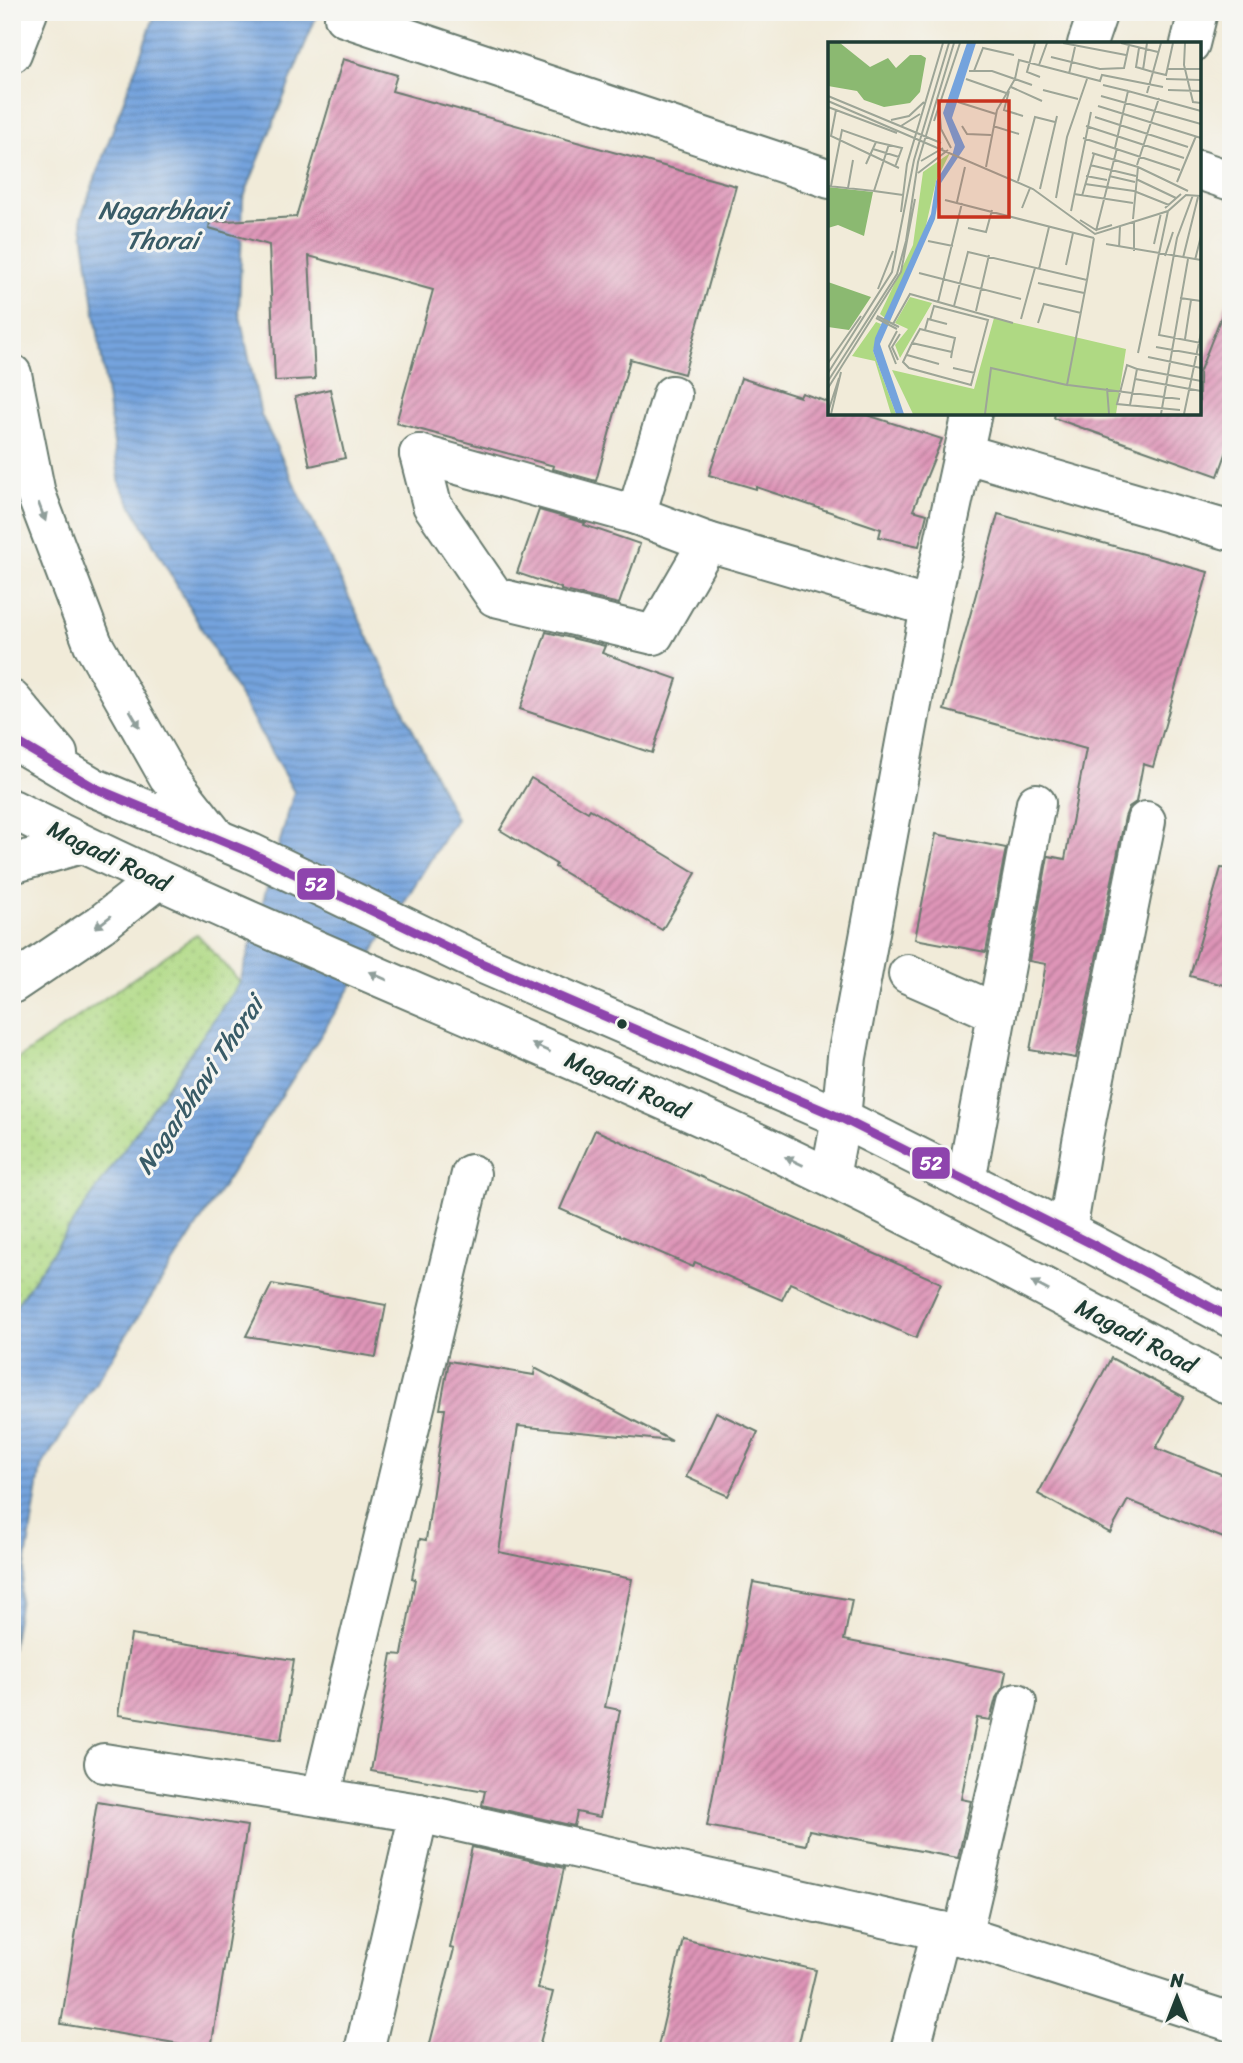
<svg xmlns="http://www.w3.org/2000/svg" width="1243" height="2063" font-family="Sriracha,sans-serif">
<defs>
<pattern id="grass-dots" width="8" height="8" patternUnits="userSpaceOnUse" patternTransform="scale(1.75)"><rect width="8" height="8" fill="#afd983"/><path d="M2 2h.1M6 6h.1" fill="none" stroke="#96bb72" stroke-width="1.8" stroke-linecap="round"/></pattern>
<pattern id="water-rules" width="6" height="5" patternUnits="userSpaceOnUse" patternTransform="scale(1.75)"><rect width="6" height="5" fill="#74a3dd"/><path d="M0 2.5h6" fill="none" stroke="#5f86b4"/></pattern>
<pattern id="building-hatch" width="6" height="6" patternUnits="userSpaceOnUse" patternTransform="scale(1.75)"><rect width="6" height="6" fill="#de94b7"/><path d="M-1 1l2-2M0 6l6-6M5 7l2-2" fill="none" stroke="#b37a96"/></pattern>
</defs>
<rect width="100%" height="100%" fill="#f6f6f2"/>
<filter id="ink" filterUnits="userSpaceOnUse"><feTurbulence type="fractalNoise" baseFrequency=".0143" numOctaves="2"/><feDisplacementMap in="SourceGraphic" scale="14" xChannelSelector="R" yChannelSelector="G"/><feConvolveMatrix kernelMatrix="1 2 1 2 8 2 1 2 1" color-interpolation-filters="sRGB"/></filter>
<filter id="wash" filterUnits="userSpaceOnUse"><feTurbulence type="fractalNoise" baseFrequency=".00686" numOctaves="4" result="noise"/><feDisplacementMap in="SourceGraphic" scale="28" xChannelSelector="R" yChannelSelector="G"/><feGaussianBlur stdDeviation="1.57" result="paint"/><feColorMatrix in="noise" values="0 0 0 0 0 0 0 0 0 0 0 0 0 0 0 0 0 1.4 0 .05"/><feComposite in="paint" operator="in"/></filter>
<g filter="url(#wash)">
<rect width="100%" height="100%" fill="#f1ebd9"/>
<!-- grass -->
<path fill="url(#grass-dots)" stroke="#678b5c" stroke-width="2" d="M197 934 240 982 12 1311V1063Z"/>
<!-- water -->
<path fill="url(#water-rules)" stroke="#4a7088" stroke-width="2" d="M156 12H318L243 199 239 311 261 415 456 819 319 1038 41 1467 12 1649V1311L240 982 294 792 120 485 81 217Z"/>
<g id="blocks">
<!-- building -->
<g fill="url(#building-hatch)">
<path d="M343 59 397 75 392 91 736 186 684 374 630 359 596 481 553 469 554 466 396 423 433 290 309 256 315 379 275 381 269 245 209 228 210 222 296 217Z"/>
<path d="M1228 299 1231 300V440L1218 476 1054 418 1055 413H1199V373Z"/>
<path d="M741 378 800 397 802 393 830 403V413H861L942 439 913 510 927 514 919 546 879 537 881 529 756 487V489L709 475Z"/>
<path d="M330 389 345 458 310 466 295 397Z"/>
<path d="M539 510 585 523 584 525 640 544 619 604 561 590V588L517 573Z"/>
<path d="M998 514 1208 572 1153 767 1143 764 1136 802 1129 807 1125 817 1076 1058 1030 1050 1046 964 1029 961 1048 856 1065 859 1086 749 944 710Z"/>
<path d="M546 632 605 646 602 653 677 679 652 753 520 709Z"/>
<path d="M531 778 588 812 590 809 696 873 662 930 555 867 556 864 500 830Z"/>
<path d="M936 834 1006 848 986 952 915 939Z"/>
<path d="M1221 868 1231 869V987L1190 976Z"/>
<path d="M595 1130 941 1283 916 1338 790 1283 782 1300 695 1262 693 1267 560 1209Z"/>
<path d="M272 1284 386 1305 376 1357 246 1336Z"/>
<path d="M1111 1358 1184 1397 1156 1448 1231 1478V1541L1128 1500 1110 1533 1038 1494Z"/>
<path d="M449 1361 534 1375 535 1368 672 1441 518 1426 499 1552 632 1579 605 1707 620 1710 600 1817 577 1812 574 1826 482 1805 485 1791 371 1771 392 1654 402 1655 415 1579 412 1578 420 1539 426 1540 445 1409H440Z"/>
<path d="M716 1412 758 1432 728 1496 686 1477Z"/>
<path d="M753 1582 852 1600 844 1640 1006 1672 1003 1687 996 1698 990 1720 977 1718 961 1799 971 1801 958 1858 809 1830 806 1845 707 1826Z"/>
<path d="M131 1635 294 1660 281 1740 118 1715Z"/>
<path d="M97 1802 247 1826 211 2049 61 2024Z"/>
<path d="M472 1847 564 1868 538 1989 553 1992 538 2051H428L454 1949 450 1948Z"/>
<path d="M683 1939 816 1970 797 2051H657Z"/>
</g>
</g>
</g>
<g filter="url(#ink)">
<use href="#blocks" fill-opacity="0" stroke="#687a6e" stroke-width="2"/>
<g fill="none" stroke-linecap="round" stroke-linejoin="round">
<!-- minor casing -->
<g stroke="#687a6e" stroke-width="42">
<g id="minor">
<path d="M344 17 830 179"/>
<path d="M1087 44 1098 12"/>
<path d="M1190 44 1198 12"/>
<path d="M12 53 28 12"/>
<path d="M1199 170 1231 181"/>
<path d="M672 395 636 515 708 542"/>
<path d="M963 453 1231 531"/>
<path d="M419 454 432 505 495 597 654 635 708 542 930 607"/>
<path d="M419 454 636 515"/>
<path d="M908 974 997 1013"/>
<path d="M830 1177 841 1118 847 1057 930 607 972 413"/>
<path d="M966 1181 1036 803"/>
<path d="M1067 1232 1082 1142 1146 821"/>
<path d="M104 1763 419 1813 941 1931 983 1942 1231 2022"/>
<path d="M321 1797 471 1174"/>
<path d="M962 1937 1017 1703"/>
<path d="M364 2051 419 1813"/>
<path d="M910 2051 941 1931"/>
</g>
</g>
<!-- major casing -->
<g stroke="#687a6e" stroke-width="42">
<g id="major">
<path d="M12 374 36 494 93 644 168 776 216 837"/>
<path d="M12 700 58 754"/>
<path d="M12 739 95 788 251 853 474 960 841 1118 1090 1243 1231 1318"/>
<path d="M12 809C246 927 492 1021 730 1130 900 1208 1065 1299 1231 1386"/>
<path d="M12 864 81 844"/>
<path d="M12 984 101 924 157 880"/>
</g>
</g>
<!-- minor -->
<use href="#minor" stroke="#fff" stroke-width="38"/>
<!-- major -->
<use href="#major" stroke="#fff" stroke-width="38"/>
<!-- bus-1 casing -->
<g stroke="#f6f6f2" stroke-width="14">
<path id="bus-1" d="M12 739 95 788 251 853 474 960 841 1118 1090 1243 1231 1318"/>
</g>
<!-- bus-1 -->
<use href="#bus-1" stroke="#8e44ad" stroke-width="9"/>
</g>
<!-- one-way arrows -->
<defs><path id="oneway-solid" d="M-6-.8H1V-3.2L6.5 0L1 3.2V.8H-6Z" transform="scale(1.75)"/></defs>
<g fill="#8f9e9a">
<use href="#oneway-solid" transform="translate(42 512) rotate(69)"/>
<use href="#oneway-solid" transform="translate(135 719) rotate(60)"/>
<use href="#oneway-solid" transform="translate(103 922) rotate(143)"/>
<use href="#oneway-solid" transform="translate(378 976) rotate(-156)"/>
<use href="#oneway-solid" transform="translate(541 1048) rotate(-156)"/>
<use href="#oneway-solid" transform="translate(794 1161) rotate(-155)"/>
<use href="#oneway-solid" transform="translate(1040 1286) rotate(-152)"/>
</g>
</g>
<!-- markers -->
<circle fill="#1f3d34" stroke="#f6f6f2" stroke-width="2.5" cx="622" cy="1024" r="6"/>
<g text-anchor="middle" stroke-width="6" stroke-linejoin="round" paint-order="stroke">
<!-- street labels -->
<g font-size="24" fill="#1f3d34" stroke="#f6f6f2">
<text transform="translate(109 856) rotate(26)" y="8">Magadi Road</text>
<text transform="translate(627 1085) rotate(24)" y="8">Magadi Road</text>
<text transform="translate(1136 1336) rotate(28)" y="8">Magadi Road</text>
</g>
<!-- water labels -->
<g font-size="26" font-style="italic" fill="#395c67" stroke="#f6f6f2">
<text x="162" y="219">Nagarbhavi<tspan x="162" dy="30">Thorai</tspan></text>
<text transform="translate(199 1085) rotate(-56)" y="9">Nagarbhavi Thorai</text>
</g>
</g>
<!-- overview -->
<g transform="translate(828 42)">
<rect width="373" height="373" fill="#f1ebd9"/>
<path d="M122 111 108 139 97 188 57 276 52 272 85 203 95 130ZM166 276 298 307 288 372H85L64 328 146 347ZM48 280 53 282 45 309 68 372H63L47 319 24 314Z" fill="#afd983"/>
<path d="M0 1H12L42 25 60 16 68 26 82 13H93L98 16 92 50 82 61 56 65 36 58 29 49 0 44ZM0 145 45 150 36 194 10 183 0 186ZM0 240 43 255 21 288 0 285Z" fill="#8bb971"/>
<path d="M82 255 104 261 72 316 67 303 80 287 67 281Z" fill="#afd983"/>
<path d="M139 1H148L124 76 137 105 113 141 107 177 52 302 76 372H68L45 309 47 296 103 172 108 139 124 114 127 103 115 71Z" fill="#74a3dd"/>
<path fill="none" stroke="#9da597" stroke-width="2" d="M207 1 199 30 212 35M235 1 298 13M293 1 330 10M357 1 356 23 365 60 373 61M311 6 308 25 325 30 333 1M223 15 272 27 296 26 301 3M211 23 219 1M339 27H373M315 28 319 1M141 29H164L204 43M146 29 155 6 186 13M241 32 247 5M138 37 178 51M338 37 373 38M275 43 300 49M183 45 214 59M215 48 250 57M340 48 373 49M181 49 176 68 195 74M319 51 325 30 338 33 345 1M0 54 113 101M273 54 373 82M0 59 205 147 267 192 340 169 358 153 373 154M130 60 168 72M111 63 113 87 123 106M270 64 373 96M0 65 69 91M8 68 3 94 71 126M267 75 360 105M63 78 81 74 96 60M106 79 132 1M73 84 92 72M134 84 139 92 163 93M165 84 191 92M258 84 356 116M255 96 352 128M48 100 74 106 67 125M287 106 300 49 373 69M45 107 71 115M264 111 310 125 360 149M93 119 115 106M262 123 308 134M309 123 331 56M158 125 169 68 187 37 191 18 272 39 274 33 335 45M90 131 120 108M258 134 279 138M281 134 307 140M308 137 348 156M190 139 207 75 227 80M349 140 368 94M257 142 306 149 341 163M0 144 46 149 61 102M3 144 14 88 48 100 38 122M20 146 25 118M212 147 229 74M46 149 75 153M246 152 305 161M365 153 349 196 331 293 373 301M254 154 266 112M228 156 239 95 259 37M117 158 266 196M129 160 137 125M194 166 202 146M337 166 353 152M243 169 263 70M73 170 79 122 115 1M305 177 310 125M252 178 268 188 284 183M306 180V209M140 186 158 190 164 168M268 189 289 106M100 199 125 204M278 202 373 218M326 202 333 171M291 206 292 184M337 214 345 190M355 216 370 155M367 218 373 194M238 223 245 191M211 227 221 185M91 231 193 257M259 238 266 196M210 241 256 251M50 247 65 209M352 256 373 259M110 260 134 161M126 264 140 210 259 238 239 343 163 326 157 372M148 269 161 213M49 274 71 285M48 276 69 287M193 277 207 226M210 281 216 262 253 271M65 282 82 252 185 281M97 288 100 277 119 282M357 297 363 258M84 301 75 320 81 326 143 343 160 278 106 264 102 278M328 305 373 313M310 311 340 169M79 313 111 322M320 315 373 326M123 316 124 310 127 296 92 287 84 301 124 310M70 318 64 305 72 292M0 321 33 274M68 322 61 304 69 289M125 326 147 331M309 327 299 323 289 362 352 368M0 331 64 230 86 118 121 1M307 337 373 349M0 339 69 232 78 199 90 120 126 1M240 343 352 357M0 346 73 230 87 157M279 346 281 372M302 363 309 327 373 339M0 370 11 336M3 372 13 330M333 372 360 217M356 372 373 291"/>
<path fill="#c8321e" fill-opacity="0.15" stroke="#c8321e" stroke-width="3.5" d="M111 59H181V175H111Z"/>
<rect width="373" height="373" fill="none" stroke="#1f3d34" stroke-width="3.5"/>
</g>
<g stroke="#f6f6f2" stroke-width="2.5">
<rect x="296" y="867" width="40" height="34" rx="7" fill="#8e44ad"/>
<rect x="911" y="1146" width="40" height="34" rx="7" fill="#8e44ad"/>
</g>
<g font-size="19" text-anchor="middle" font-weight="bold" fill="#fff">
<text x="316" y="891">52</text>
<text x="931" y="1170">52</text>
</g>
<!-- margin -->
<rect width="1243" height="2063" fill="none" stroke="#f6f6f2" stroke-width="42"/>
<!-- north arrow -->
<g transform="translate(1177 1997)" stroke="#f6f6f2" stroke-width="5" paint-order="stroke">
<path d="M0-5L12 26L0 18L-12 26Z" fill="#1f3d34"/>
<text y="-10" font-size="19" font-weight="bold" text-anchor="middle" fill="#1f3d34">N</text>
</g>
</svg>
